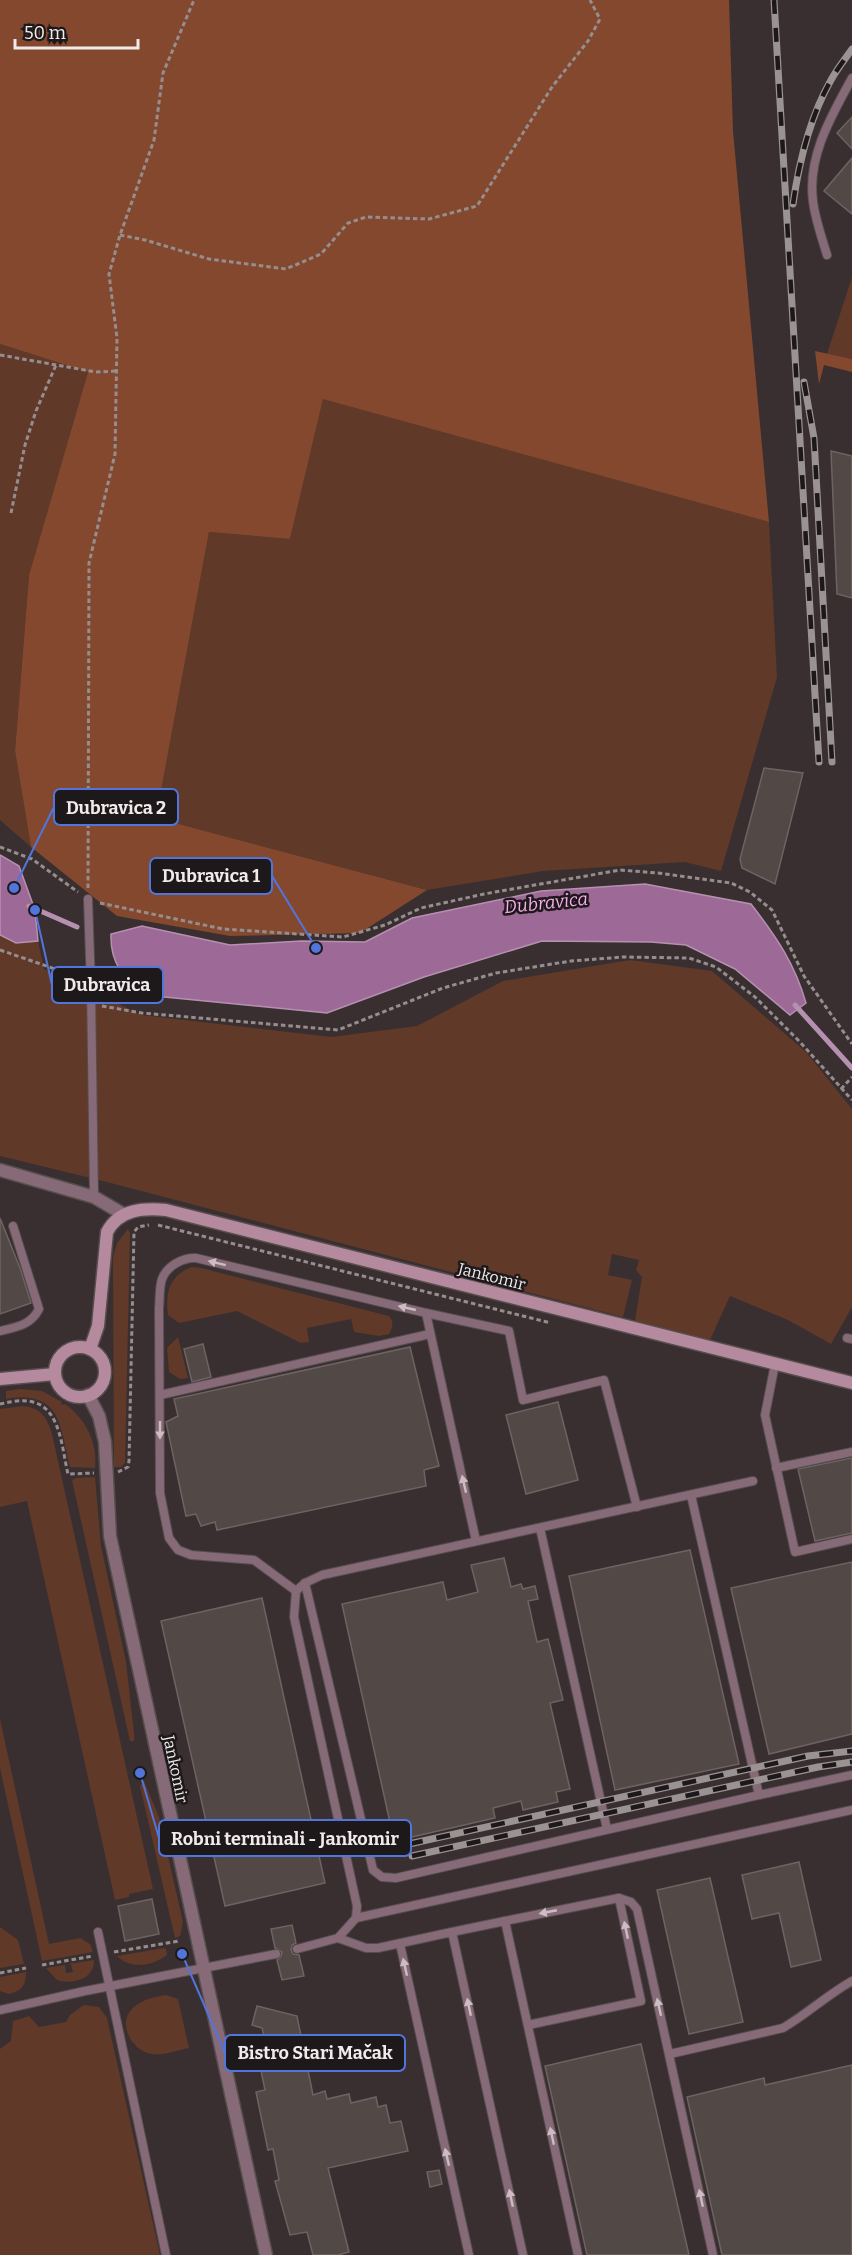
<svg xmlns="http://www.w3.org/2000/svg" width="852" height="2255" font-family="Bitter,serif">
<rect width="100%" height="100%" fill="#392f30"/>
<!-- green -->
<g fill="#603929">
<path d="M852 277V359L827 354Z"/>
<path d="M0 344 88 372 29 575 15 751 31 847 0 820Z"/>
<path d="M323 398 769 522 777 677 721 871 685 862 543 871 427 890 156 818 209 532 290 539Z"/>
<path d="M0 935 16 943 38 941 44 969 142 1015 331 1037 417 1026 503 981 630 960 712 971 806 1052 852 1109V1307L831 1344 788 1320 730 1296 710 1340 635 1321 642 1277 636 1270 639 1260 612 1254 608 1275 632 1280 623 1317 103 1181 0 1156Z"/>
<path d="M128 1229 130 1233 125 1463 121 1467H114L113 1257 117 1243Z"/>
<path d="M192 1267 201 1268 389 1316C394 1322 393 1327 389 1334L379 1336 354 1332 351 1319 307 1328 309 1342 301 1343 237 1311 179 1323 168 1315C165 1293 169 1275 192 1267Z"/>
<path d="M178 1337 188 1378 180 1379 169 1372 167 1348Z"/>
<path d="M20 1389 42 1391 62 1402 61 1405 65 1404C85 1418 98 1443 95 1468L70 1467C60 1425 61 1390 6 1399V1391Z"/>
<path d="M23 1406C41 1408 47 1417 52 1434L153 1889 129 1894V1897L115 1900 27 1501 0 1507V1409Z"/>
<path d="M95 1477 101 1546 126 1662 134 1733V1741H130L72 1480 76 1478Z"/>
<path d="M0 1719 49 1944 80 1938 90 1944 93 1952 42 1961 0 1768Z"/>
<path d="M144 1781 159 1817 183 1922 180 1936 175 1938 140 1786Z"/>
<path d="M0 1927 18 1940 24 1964 0 1968Z"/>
<path d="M164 1948 166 1949 167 1955C152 1966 131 1970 117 1956Z"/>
<path d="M94 1960C95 1979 72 1985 57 1980L46 1968 65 1965 66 1973 73 1972 71 1965 69 1964Z"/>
<path d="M26 1972C26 1985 22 1991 9 1994L0 1991V1977Z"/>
<path d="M166 1995 178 1999 189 2048C178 2050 163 2056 152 2054 131 2051 116 2022 134 2007 143 1999 155 1997 166 1995Z"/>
<path d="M84 2005 99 2007 107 2018 160 2255H0V2049L11 2041 13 2021 29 2016 39 2027 66 2022 70 2015Z"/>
</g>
<!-- forest -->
<g fill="#83482e">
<path d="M0 0H729L733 131 769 522 323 399 290 539 209 532 156 818 427 890 360 933 230 936 117 916 31 847 15 751 29 575 88 372 0 344Z"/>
<path d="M815 351 852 359V372L824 365 819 384Z"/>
</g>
<!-- water -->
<g fill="#9d6a97" stroke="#b690b0" stroke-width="1.5">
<path d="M0 855 19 866 35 910 38 941 16 943 0 935Z"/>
<path d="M645 884 751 904C776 936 795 964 806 1003L790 1015 735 969 686 945 651 942 542 941 424 977 327 1013 144 995C123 976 110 964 111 934L142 926 230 945 301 941 365 942 412 918 541 891Z"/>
</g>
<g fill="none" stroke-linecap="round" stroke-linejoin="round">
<!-- stream -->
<g stroke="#b690b0" stroke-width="5">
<path d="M29 906 77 927"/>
<path d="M795 1005 852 1068"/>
</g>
</g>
<!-- building -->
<g fill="#524846" stroke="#6e6362" stroke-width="1.5">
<path d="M852 117V149L837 133Z"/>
<path d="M852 158V214L824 191Z"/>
<path d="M831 451 852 456V598L837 594Z"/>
<path d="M764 768 803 773 775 884 742 868 740 859Z"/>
<path d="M0 1218 20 1268 31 1303 0 1314Z"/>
<path d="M203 1344 211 1377 192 1382 184 1349Z"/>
<path d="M410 1347 439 1466 424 1470 426 1486 217 1530 215 1522 201 1526 196 1514 186 1516 166 1422 178 1416 174 1399Z"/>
<path d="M558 1402 578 1480 526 1494 506 1415Z"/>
<path d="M852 1458V1533L815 1541 798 1469Z"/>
<path d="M690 1550 739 1764 615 1790 569 1576Z"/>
<path d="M504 1558 511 1587 521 1584 523 1589 535 1586 538 1599 528 1601 537 1642 548 1639 563 1700 550 1703 570 1789 556 1792 558 1802 523 1810 521 1801 493 1808 495 1818 394 1841 342 1604 443 1582 447 1600 478 1592 471 1565Z"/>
<path d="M852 1562V1734L769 1754 731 1588Z"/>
<path d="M262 1598 325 1883 225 1906 161 1621Z"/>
<path d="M799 1862 821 1960 791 1967 779 1913 752 1919 742 1875Z"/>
<path d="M710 1878 743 2022 689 2034 657 1890Z"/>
<path d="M152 1899 159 1934 125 1941 118 1906Z"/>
<path d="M292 1925 296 1943 292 1945 291 1950 293 1954 299 1955 304 1976 282 1980 277 1960 281 1956 282 1952 275 1948 271 1929Z"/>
<path d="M257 2006 297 2016 313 2095 325 2091 327 2099 349 2094 351 2103 376 2097 378 2107 386 2105 390 2123 401 2121 408 2151 328 2168 349 2252 338 2255H313L307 2232 290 2235 275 2181 279 2180 273 2149 268 2150 256 2092 265 2090 259 2061 269 2058 262 2028 252 2025Z"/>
<path d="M641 2044 689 2255H587L545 2066Z"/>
<path d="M852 2065V2255H722L687 2097 764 2078 765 2085Z"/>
<path d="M439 2170 442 2184 430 2187 427 2172Z"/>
</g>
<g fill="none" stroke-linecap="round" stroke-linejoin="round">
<!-- lane casing -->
<g stroke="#564d4e" stroke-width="10">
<g id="lane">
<path d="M827 255C822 238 815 219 813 201 807 156 832 115 852 78"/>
<path d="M88 899 91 988 94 1197"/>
<path d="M426 1313 509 1331 523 1400 604 1380 637 1507"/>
<path d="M0 1331C17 1327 31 1325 39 1309L13 1226"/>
<path d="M847 1338 852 1339"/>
<path d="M775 1364 765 1415 795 1552 852 1539"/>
<path d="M160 1395 430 1334"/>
<path d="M776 1468 852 1452"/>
<path d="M691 1495 759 1795 852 1775"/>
<path d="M540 1528 607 1829"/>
<path d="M305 1583 373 1870 382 1877 396 1878 759 1795"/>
<path d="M296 1591 254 1560 191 1555 178 1550 169 1538 160 1493 159 1308C160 1299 159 1288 162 1279 167 1266 183 1257 196 1258L426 1313 476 1541"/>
<path d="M356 1918 357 1906 294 1617 296 1591 305 1583 322 1575 753 1481"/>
<path d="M505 1921 619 1898 631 1902 637 1909 713 2255"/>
<path d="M98 1932 166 2255"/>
<path d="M452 1932 505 1921 578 2255"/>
<path d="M338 1938 366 1948H378L452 1932 523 2255"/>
<path d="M400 1944 469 2255"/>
<path d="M297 1949 338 1938 356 1918 852 1810"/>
<path d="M0 2010 85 1991 276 1954"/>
<path d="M528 2025 641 2001 619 1898"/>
<path d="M670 2054 783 2028C807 2014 827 1995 852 1981"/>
</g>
</g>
<!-- street casing -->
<g stroke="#564d4e" stroke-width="15">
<g id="street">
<path d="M0 1170 94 1197 123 1214"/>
<path d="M88 1395 99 1416 105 1442 110 1536 266 2255"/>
</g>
</g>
<!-- secondary casing -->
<g stroke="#564d4e" stroke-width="15">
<g id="secondary">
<circle cx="80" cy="1372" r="25"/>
<path d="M90 1349 98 1326 107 1232C119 1209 143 1208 166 1210L852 1383"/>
<path d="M0 1379 55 1374"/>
</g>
</g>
<!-- path -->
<g stroke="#968e8e" stroke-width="3" stroke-dasharray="4.5 3" stroke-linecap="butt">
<path d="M120 235 145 240 209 259 286 269 321 254 348 223 366 217 429 219 477 206 552 87 588 41 600 19 590 0"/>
<path d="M0 355 96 372 117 371"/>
<path d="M11 513 25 445 36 411 56 365"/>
<path d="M0 847 32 859 78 892"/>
<path d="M88 888 89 563 115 454 117 338 109 274 120 235 154 140 163 73 194 0"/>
<path d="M100 903 223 929 343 937 385 925 421 908 484 894 620 870 658 873 731 883 750 892 772 910 804 976 852 1044"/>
<path d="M0 950 61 971 79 981"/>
<path d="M102 1006 142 1013 338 1030 443 988 496 973 571 961 623 957 689 958 716 967 755 997 800 1042 852 1100"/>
<path d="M841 1089 852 1077"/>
<path d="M158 1225 551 1323"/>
<path d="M0 1404C10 1402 22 1399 33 1402 61 1409 62 1450 68 1474L94 1473"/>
<path d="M118 1472 128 1467 129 1461 134 1232 138 1227 149 1225"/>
<path d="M114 1952 179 1941"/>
<path d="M42 1965 93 1956"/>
<path d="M0 1973 26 1968"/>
</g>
<!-- lane -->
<use href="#lane" stroke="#876a77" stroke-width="8"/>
<!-- street -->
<use href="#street" stroke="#876a77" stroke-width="12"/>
<!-- secondary -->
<use href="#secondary" stroke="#b68a9e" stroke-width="12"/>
<!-- rail casing -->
<g stroke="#9a9293" stroke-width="7">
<g id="rail">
<path d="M774 0 819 762"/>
<path d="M793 204C799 162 810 117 831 80 837 69 845 59 852 49"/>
<path d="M804 382 814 438 832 762"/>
<path d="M409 1844 808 1756 852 1751"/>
<path d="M412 1856 818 1767 852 1762"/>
</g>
</g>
<!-- rail -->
<use href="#rail" stroke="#1d1819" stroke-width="4.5" stroke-dasharray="14" stroke-linecap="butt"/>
</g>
<!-- one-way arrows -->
<defs><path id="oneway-solid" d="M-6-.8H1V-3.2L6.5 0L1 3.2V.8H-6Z" transform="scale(1.5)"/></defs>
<g fill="#cbbdc2">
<use href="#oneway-solid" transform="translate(217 1263) rotate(-166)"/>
<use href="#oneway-solid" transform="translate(407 1308) rotate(-167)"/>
<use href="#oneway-solid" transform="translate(160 1430) rotate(90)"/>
<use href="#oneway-solid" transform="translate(464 1484) rotate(-103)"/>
<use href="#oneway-solid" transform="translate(548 1912) rotate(169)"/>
<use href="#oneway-solid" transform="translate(626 1930) rotate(-102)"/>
<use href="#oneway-solid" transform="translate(405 1967) rotate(-103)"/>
<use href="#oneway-solid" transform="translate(469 2007) rotate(-102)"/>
<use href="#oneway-solid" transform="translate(659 2007) rotate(-103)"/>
<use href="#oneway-solid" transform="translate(552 2136) rotate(-102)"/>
<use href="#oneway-solid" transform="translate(447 2157) rotate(-103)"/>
<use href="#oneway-solid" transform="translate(511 2198) rotate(-102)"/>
<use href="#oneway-solid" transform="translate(701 2198) rotate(-102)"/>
</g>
<g text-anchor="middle" stroke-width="5" stroke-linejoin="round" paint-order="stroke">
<!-- street labels -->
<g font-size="16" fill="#f0eaea" stroke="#1d1819">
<text transform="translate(492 1276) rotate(14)" y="6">Jankomir</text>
<text transform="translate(176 1769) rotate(78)" y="6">Jankomir</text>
</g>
<!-- water labels -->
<g font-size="18" font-style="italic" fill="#f7adee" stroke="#1d1819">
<text transform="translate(546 903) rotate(-6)" y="6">Dubravica</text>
</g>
</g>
<!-- callouts -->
<path fill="none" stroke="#5275dc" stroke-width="2" d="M14 888L54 807M316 948L272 876M35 910L52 985M140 1773L159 1838M182 1954L225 2053"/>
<g fill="#5275dc" stroke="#1d1819" stroke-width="2">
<circle cx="14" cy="888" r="6"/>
<circle cx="316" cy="948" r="6"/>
<circle cx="35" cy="910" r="6"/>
<circle cx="140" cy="1773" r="6"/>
<circle cx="182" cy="1954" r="6"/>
</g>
<g fill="#1d1819" stroke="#5275dc" stroke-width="2">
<rect x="54" y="789" width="124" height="36" rx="6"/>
<rect x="150" y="858" width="122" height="36" rx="6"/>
<rect x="52" y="967" width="111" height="36" rx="6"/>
<rect x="159" y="1820" width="252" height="36" rx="6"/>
<rect x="225" y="2035" width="180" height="36" rx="6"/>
</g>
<g font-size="18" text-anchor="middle" font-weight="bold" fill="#f0eaea">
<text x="116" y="814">Dubravica 2</text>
<text x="211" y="882">Dubravica 1</text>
<text x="107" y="991">Dubravica</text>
<text x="285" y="1845">Robni terminali - Jankomir</text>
<text x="315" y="2059">Bistro Stari Mačak</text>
</g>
<!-- scale -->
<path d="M15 39v9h123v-9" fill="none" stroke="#f0eaea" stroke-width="3"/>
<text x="24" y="39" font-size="18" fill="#f0eaea" stroke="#1d1819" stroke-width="4.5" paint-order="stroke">50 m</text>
</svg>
